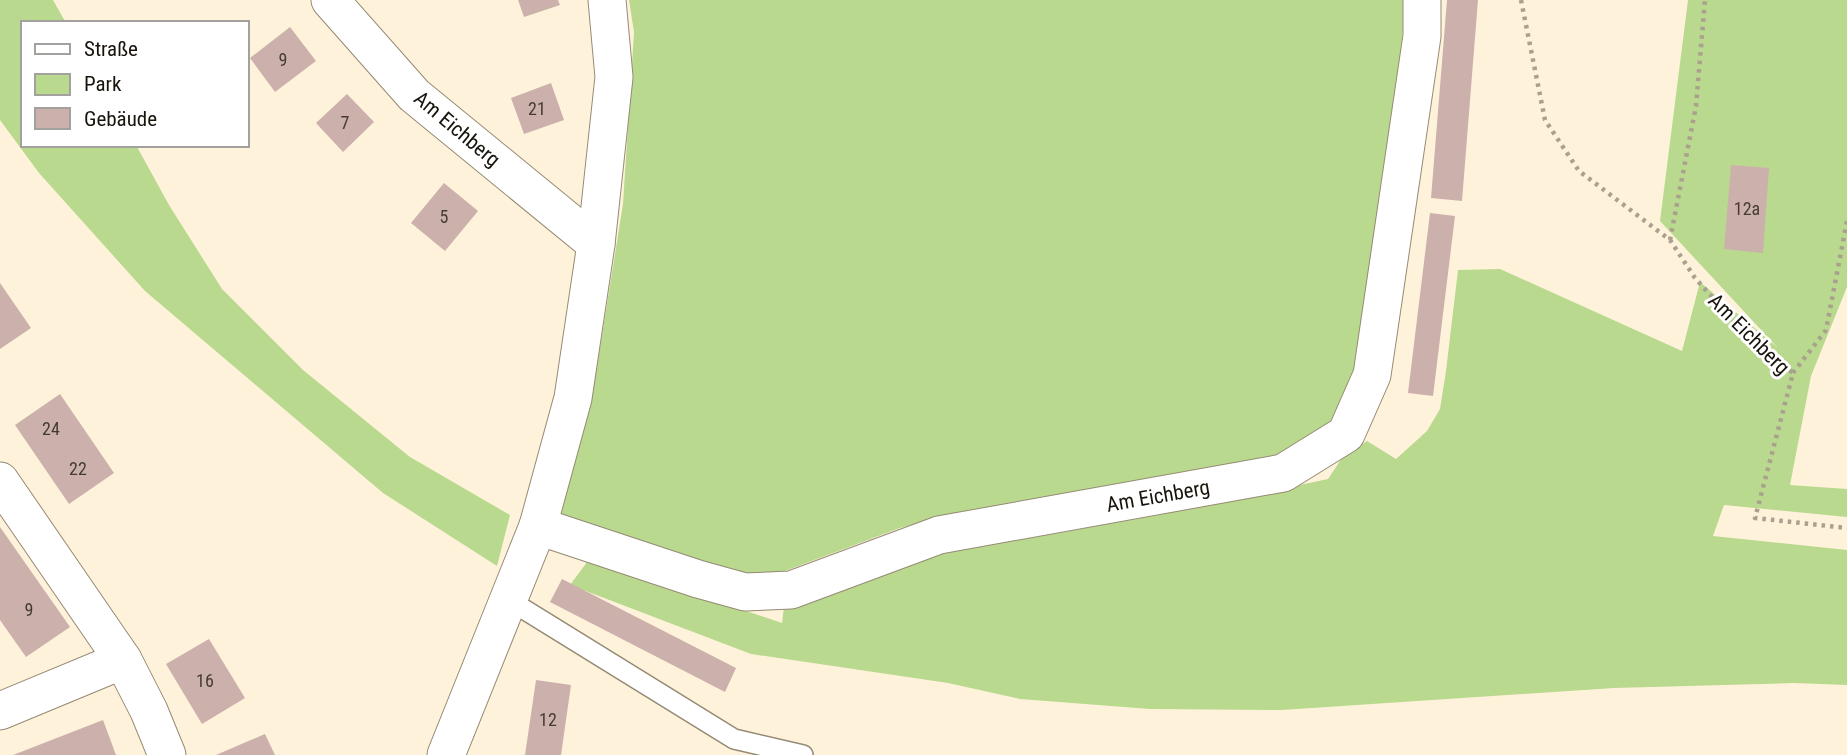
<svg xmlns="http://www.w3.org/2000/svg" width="1847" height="755" font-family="'Roboto Condensed',sans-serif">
<rect width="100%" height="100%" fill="#fff2db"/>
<!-- green -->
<g fill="#b9d98e">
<path d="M0 0H53L66 23H23V145H136L169 205 222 289 303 370 410 457 510 515 497 566 383 493 145 291 39 173 0 120Z"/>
<path d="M629 0H1406L1391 149 1359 367 1330 426 1279 455 947 515 900 528 774 575 741 578 554 517 596 373 623 204 634 32Z"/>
<path d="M1688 0H1847V287L1811 376 1790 485 1847 489V517L1724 505 1713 536 1847 550V685L1794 683 1614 688 1282 710 1150 709 1020 699 948 683 751 654 570 585 590 558 782 623 784 607 865 583 928 556 1159 515 1328 479 1342 458 1367 441 1396 459 1427 431 1440 409 1446 371 1458 270 1500 269 1682 351 1700 282 1777 347 1660 221Z"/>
</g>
<!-- building -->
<g fill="#ccb0ab">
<path d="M518 0H558L560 5 524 17Z"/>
<path d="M1447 0H1478L1462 201 1431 198Z"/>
<path d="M290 27 316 61 275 92 250 58Z"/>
<path d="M551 83 564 120 524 134 511 98Z"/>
<path d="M347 94 374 122 343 152 316 123Z"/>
<path d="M1731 165 1769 168 1763 253 1724 249Z"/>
<path d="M444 183 478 211 445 251 411 223Z"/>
<path d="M1430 213 1455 216 1433 396 1408 393Z"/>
<path d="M0 283 31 328 0 349Z"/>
<path d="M60 394 114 473 69 504 15 425Z"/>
<path d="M0 527 70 627 26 657 0 620Z"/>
<path d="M562 579 736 668 725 692 550 602Z"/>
<path d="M209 639 245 698 202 724 166 664Z"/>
<path d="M536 680 571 685 561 755H525Z"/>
<path d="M103 720 116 755H13Z"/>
<path d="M265 734 275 755H216Z"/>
</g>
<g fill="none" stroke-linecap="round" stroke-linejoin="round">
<!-- lane casing -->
<g stroke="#958a74" stroke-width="22">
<path id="lane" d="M509 600 734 739 803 755"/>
</g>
<!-- street casing -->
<g stroke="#958a74" stroke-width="39">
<g id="street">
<path d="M330 0 414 95 596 244"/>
<path d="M0 481 123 660"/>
<path d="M538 526 573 398 596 244 614 77 607 0"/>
<path d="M0 711 123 660 149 711 167 755"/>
<path d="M446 755 538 526 698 579 745 592 791 590 939 535 1283 473 1346 434 1372 375 1422 36V0"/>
</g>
</g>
<!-- path -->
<g stroke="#a9a08e" stroke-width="4.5" stroke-dasharray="3.5 5" stroke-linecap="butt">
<path d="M1521 0 1545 120 1579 171 1670 240 1695 278 1741 329 1793 373 1755 518 1847 528"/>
<path d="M1670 240 1696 106 1705 0"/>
<path d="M1793 373 1826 330 1847 221"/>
</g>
<!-- lane -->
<use href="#lane" stroke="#fff" stroke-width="19"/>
<!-- street -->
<use href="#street" stroke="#fff" stroke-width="37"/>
</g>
<g text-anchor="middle" stroke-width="6" stroke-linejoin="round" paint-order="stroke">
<!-- number labels -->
<g font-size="18" fill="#453b34">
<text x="283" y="66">9</text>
<text x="537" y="115">21</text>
<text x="345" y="129">7</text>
<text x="1747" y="215">12a</text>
<text x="444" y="223">5</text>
<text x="51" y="435">24</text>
<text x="78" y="475">22</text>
<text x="29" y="616">9</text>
<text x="205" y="687">16</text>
<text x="548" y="726">12</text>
</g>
<!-- street labels -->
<g font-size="21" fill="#18140c" stroke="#fff">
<text transform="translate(457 129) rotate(40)" y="7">Am Eichberg</text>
<text transform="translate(1749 334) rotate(45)" y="7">Am Eichberg</text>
<text transform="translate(1158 496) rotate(-10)" y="7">Am Eichberg</text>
</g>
</g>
<!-- legend -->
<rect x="21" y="21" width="228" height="126" fill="#ffffff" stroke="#a3a19e" stroke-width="2"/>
<rect x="35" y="44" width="35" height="10" fill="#ffffff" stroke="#a3a19e" stroke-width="2"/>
<text x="84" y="56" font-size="21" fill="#18140c">Straße</text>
<rect x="35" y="74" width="35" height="21" fill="#b9d98e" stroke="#a3a19e" stroke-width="2"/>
<text x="84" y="91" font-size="21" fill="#18140c">Park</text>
<rect x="35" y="108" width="35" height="21" fill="#ccb0ab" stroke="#a3a19e" stroke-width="2"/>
<text x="84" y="126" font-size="21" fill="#18140c">Gebäude</text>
</svg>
